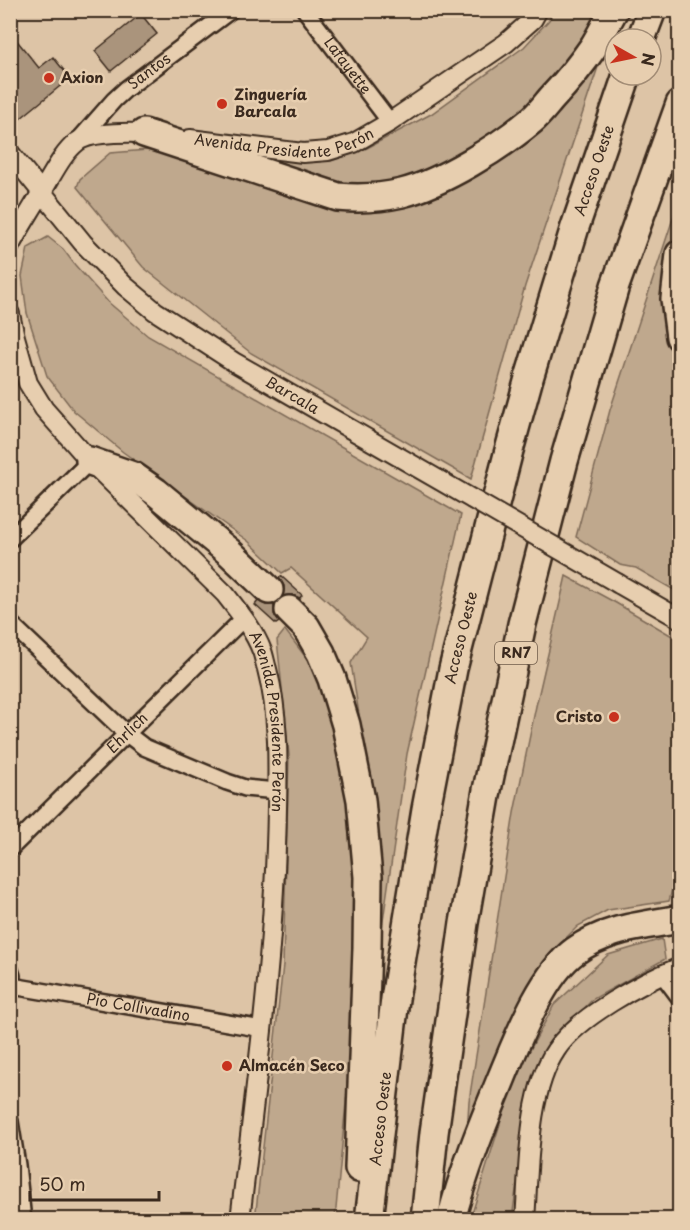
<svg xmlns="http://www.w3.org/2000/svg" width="690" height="1230" font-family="'Playpen Sans',sans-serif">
<rect width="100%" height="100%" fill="#ddc4a6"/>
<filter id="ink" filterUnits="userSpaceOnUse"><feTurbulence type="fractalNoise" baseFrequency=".0167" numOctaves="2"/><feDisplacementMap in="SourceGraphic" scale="12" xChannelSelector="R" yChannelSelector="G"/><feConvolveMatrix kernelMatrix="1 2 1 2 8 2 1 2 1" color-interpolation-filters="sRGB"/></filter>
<g filter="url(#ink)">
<!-- green -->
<g fill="#bfa88d" stroke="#7d6956" stroke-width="1.5">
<path d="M554 11H599L578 45 541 93 506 125 433 168 394 182 359 187 321 181 240 155 302 162 331 161 367 148 431 114 524 47 549 20Z"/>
<path d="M601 58 525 286 471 479 251 353 143 267 77 187 80 179 110 153 160 149 393 206Z"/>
<path d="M679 200V230L673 283 676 336 680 353 679 593 636 568 620 565 576 537 610 410Z"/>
<path d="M48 237 63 249 75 265 108 302 148 336 461 515 407 754 380 942 374 811 351 663 367 637 291 568 282 573 248 541 123 452 74 411 47 376 27 313 22 276 28 248Z"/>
<path d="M566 576 616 603 679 640V886L673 887 669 901 608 910 578 926 549 955 474 1130 467 1134 469 1101 514 813 536 706Z"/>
<path d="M285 630 314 668 326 700 353 809 358 976 335 1219 255 1220 283 965 289 755 277 640Z"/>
<path d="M662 939 665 959 593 999 549 1045 530 1088 512 1219 470 1220 513 1082 554 1005 608 955Z"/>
</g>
<!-- building -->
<g fill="#aa947c" stroke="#3b2a1e" stroke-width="1.5">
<path d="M141 14 157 34 111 71 95 51Z"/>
<path d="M10 32 39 68 53 57 70 78 10 127Z"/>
<path d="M281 576 302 595 300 598 292 595 283 596 284 586 279 578Z"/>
<path d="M258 601 266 605H274V614L279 622 276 624 255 605Z"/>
</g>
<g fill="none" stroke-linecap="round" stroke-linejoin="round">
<!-- minor casing -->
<g stroke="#3b2a1e" stroke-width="20">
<g id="minor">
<path id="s1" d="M305 10 390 122"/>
<path id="s2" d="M78 141 114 100 126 89 231 10"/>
<path d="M10 539 90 461"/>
<path d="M10 623 127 734 144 747 227 782 245 788 277 791"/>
<path id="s3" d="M10 849 244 618"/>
<path d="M10 970 12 976 10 989"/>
<path d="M662 974 680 998"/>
<path id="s4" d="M12 986 263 1029"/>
<path d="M10 1121 17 1165 23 1220"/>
</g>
</g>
<!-- tertiary casing -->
<g stroke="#3b2a1e" stroke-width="22">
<g id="tertiary">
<path id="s5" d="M190 139 303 153 328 151 354 143 390 122 506 43 533 19 538 10"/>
<path id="s6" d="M10 153 83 243 125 286 155 311 234 362 472 499"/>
<path d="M10 246C20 227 32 209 43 190 53 174 62 154 77 142 91 131 136 132 154 134"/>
<path id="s7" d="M10 314 15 337 28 383 44 409 90 461 225 594C239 612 254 630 262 651 264 656 265 663 267 669 279 714 278 762 277 808 275 946 256 1083 240 1220"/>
<path d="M619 584 680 619"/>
<path d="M525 1220C529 1169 527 1093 556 1050 577 1017 643 982 680 967"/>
</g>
</g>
<!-- motorway casing -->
<g stroke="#3b2a1e" stroke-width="32">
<g id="motorway">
<path d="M641 39 652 10"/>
<path d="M144 133 338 197C360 199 380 198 402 193 442 183 500 147 532 120 539 114 545 106 551 99 566 83 581 65 594 46 601 35 607 22 614 10"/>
<path d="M680 254 675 299 680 337"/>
<path d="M90 461 133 476 156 492 229 552 269 590"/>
<path d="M289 610 306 627 321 653 332 679 346 725 361 800 368 877 367 948 359 1168"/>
<path id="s8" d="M369 1220 395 999 426 809 453 669 508 454 529 378 575 227 627 75"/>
<path d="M425 1220 434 1133 464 923 487 790 522 624 564 461 615 286 680 104"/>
<path d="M451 1220C464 1169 484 1121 504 1072 519 1036 543 974 575 951 606 928 643 926 680 919"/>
</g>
</g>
<!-- minor -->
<use href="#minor" stroke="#e7ceaf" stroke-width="15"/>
<!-- tertiary -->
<use href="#tertiary" stroke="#e7ceaf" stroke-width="18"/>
<!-- motorway -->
<use href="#motorway" stroke="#e7ceaf" stroke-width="27"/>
<!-- tertiary-bridge casing -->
<g stroke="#3b2a1e" stroke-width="22" stroke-linecap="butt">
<path id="tertiary-bridge" d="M472 499 619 584"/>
</g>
<!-- tertiary-bridge -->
<use href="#tertiary-bridge" stroke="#e7ceaf" stroke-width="18"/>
</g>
</g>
<!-- markers -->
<g fill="#c8321e" stroke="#e7ceaf" stroke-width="2">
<circle cx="49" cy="78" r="6"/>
<circle cx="222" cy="104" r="6"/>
<circle cx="614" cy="717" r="6"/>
<circle cx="227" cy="1066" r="6"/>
</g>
<g text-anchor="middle" stroke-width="5" stroke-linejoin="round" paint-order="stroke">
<!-- shield labels -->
<rect fill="#e7ceaf" stroke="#6f5b4a" stroke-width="1.5" x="495" y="642" width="42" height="22" rx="4.5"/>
<g font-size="14" font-weight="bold" fill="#3b2a1e">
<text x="516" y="658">RN7</text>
</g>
<!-- street labels -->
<g font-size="15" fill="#3b2a1e" stroke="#e7ceaf">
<text dy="5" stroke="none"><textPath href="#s1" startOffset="70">Lafayette</textPath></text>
<text dy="5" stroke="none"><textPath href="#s2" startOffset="100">Santos</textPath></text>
<text dy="5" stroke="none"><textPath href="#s5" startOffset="96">Avenida Presidente Perón</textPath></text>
<text dy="5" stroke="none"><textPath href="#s8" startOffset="1076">Acceso Oeste</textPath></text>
<text dy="5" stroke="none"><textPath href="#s6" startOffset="376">Barcala</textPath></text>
<text dy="5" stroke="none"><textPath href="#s8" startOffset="590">Acceso Oeste</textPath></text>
<text dy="5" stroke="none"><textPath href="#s7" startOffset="500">Avenida Presidente Perón</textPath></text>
<text dy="5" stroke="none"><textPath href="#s3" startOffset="165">Ehrlich</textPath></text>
<text dy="5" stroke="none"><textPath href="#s4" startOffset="128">Pio Collivadino</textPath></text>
<text dy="5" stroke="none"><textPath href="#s8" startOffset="102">Acceso Oeste</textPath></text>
</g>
<!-- poi labels -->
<g font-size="15" font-weight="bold" fill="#3b2a1e" stroke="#e7ceaf" text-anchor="start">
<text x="61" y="83">Axion</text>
<text x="234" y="100">Zinguería<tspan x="234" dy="17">Barcala</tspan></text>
<text x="602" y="722" text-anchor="end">Cristo</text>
<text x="239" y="1071">Almacén Seco</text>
</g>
</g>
<!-- margin -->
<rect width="690" height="1230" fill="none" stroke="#e7ceaf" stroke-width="36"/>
<rect x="18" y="18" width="654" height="1194" fill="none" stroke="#3b2a1e" stroke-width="2" filter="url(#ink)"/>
<!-- north arrow -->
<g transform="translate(633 57) rotate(99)"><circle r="28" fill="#e7ceaf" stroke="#a28c75" stroke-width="1.5"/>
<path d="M0-4.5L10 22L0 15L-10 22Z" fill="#c8321e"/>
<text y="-9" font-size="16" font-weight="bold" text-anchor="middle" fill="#3b2a1e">N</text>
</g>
<!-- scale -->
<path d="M30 1191v9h129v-9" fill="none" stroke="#3b2a1e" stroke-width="3"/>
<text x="39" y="1191" font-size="18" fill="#3b2a1e" stroke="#e7ceaf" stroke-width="4.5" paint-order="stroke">50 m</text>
</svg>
